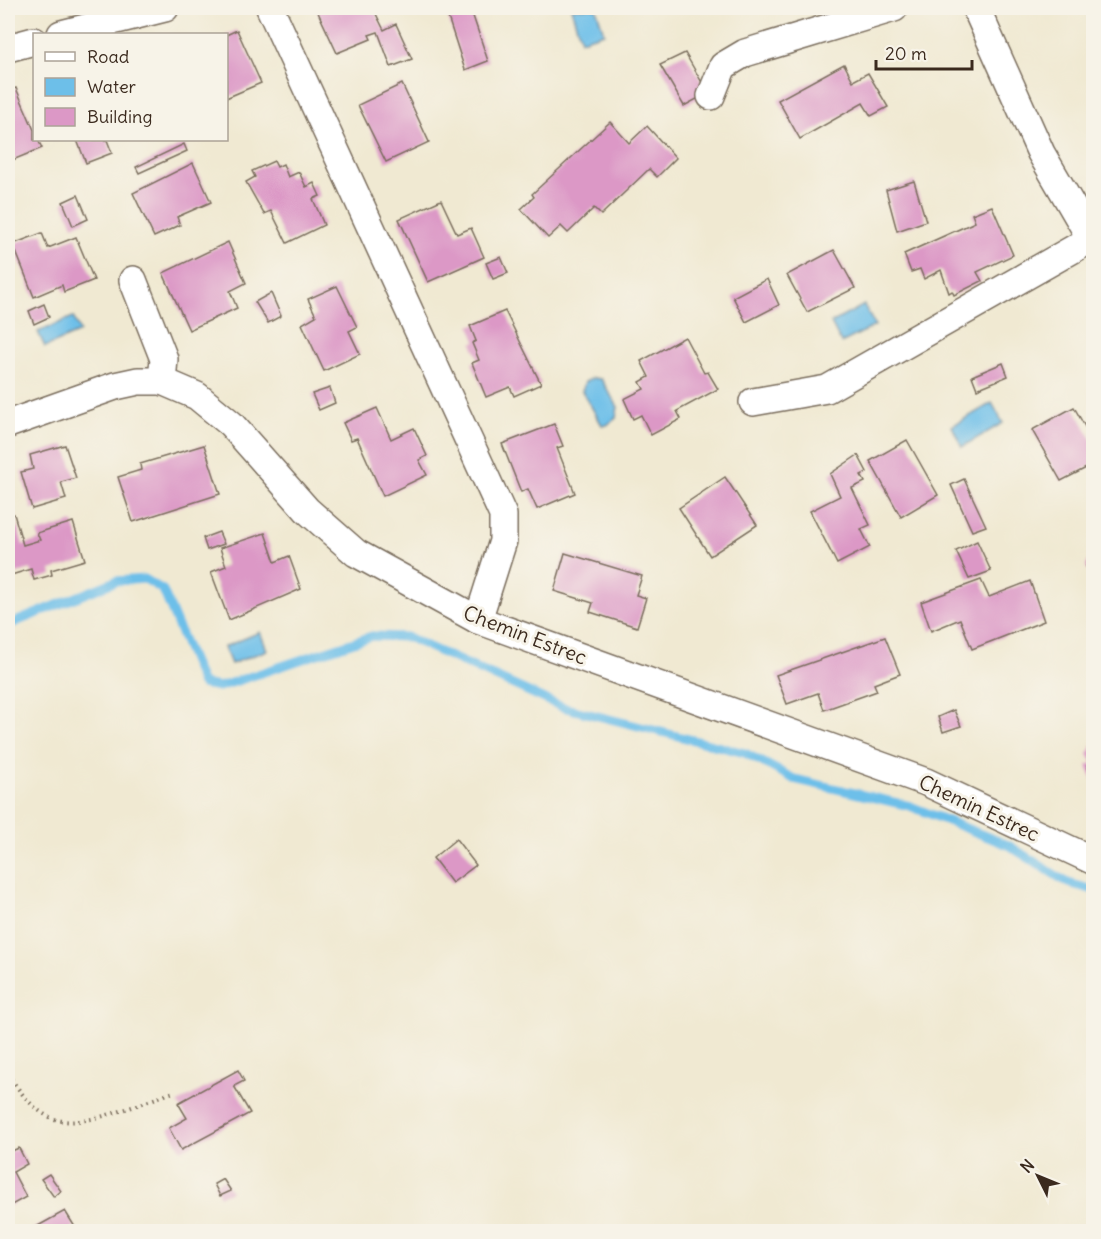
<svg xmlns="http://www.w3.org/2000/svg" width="1101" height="1239" font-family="Delius,sans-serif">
<rect width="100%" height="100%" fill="#f7f3e8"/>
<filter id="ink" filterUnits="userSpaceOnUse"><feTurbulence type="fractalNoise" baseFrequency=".0167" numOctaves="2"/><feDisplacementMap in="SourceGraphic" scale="12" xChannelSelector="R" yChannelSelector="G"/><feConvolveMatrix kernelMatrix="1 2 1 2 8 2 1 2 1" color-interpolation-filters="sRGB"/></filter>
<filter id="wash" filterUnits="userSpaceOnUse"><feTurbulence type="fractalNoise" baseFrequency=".008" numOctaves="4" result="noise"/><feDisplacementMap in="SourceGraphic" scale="24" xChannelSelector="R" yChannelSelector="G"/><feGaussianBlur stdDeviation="1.35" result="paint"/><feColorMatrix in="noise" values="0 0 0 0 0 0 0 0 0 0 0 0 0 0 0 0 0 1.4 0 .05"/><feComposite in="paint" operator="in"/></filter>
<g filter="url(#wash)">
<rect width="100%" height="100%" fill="#f0e9d2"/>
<!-- water -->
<g fill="#6dbfe9" stroke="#547484" stroke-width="1.5">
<path d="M571 8H596L604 33 581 40Z"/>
<path d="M864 305 875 326 841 343 831 323Z"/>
<path d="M73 317 80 332 45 347 38 332Z"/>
<path d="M593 378 601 379 618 407 616 418 607 425H602L582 391 585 382Z"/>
<path d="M992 403 1003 423 962 447 952 426Z"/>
<path d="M260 632 267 650 231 664 224 647Z"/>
</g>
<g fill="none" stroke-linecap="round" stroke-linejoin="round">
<!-- stream -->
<path stroke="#6dbfe9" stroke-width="9" d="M8 625 116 581 145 579 163 590 202 684 219 687 372 636 407 637 562 707 745 753 794 779 910 806 1008 845 1068 883 1094 890"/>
</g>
<g id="blocks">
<!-- building -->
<g fill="#dc98c6">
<path d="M316 8H373L384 30 396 24 412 59 391 67 378 32 369 35 371 39 337 53Z"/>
<path d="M445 8H487L472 13 488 61 465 70Z"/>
<path d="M237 30 261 83 226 98V35Z"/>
<path d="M685 53 708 93 684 106 660 65Z"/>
<path d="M844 64 853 81 868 73 888 107 871 116 863 103 800 139 778 100Z"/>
<path d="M402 84 429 142 386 162 358 105Z"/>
<path d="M16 88 34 130V140H38L42 148 8 162V91Z"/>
<path d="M610 122 629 143 647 126 676 158 657 177 649 169 601 215 594 208 568 233 561 226 548 238 521 209 534 197 532 194Z"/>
<path d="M77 140H107L112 153 86 163Z"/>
<path d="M184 144 187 151 139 173 136 167Z"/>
<path d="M274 161 277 167 283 164 288 177 299 172 306 187 314 183 320 196 313 199 324 225 287 243 271 211 264 214 246 182 255 177 252 171Z"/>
<path d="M193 163 211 202 177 217 180 225 154 237 133 193Z"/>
<path d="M914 181 926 221 897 231 886 190Z"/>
<path d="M78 195 88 219 73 226 63 202Z"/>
<path d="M441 200 457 234 471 228 484 257 428 282 399 219Z"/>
<path d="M992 206 1013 255 977 272 982 281 954 295 952 291 949 293 941 270 924 279 920 269 911 272 904 254 975 222 972 214Z"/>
<path d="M42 233 48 248 76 237 94 280 64 292 62 285 34 297 13 244Z"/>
<path d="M228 242 246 283 230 291 237 308 189 330 163 273Z"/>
<path d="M834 250 855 288 807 312 787 275Z"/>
<path d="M501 257 508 273 493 279 486 263Z"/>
<path d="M767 279 779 305 746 322 733 297Z"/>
<path d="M337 286 357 327 349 331 360 354 324 371 302 324 316 316 308 299Z"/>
<path d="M271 293 281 316 268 323 255 302Z"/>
<path d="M44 304 49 317 34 324 29 311Z"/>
<path d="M505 311 541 384 514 396 510 387 486 397 472 363 479 360 472 343 476 341 470 326Z"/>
<path d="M685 337 704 373 708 372 718 389 677 411 681 419 651 435 641 415 633 419 624 399 644 389 640 382 649 377 641 361Z"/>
<path d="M1003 363 1008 376 977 389 972 376Z"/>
<path d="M330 388 335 403 319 410 312 394Z"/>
<path d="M1074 407 1094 443V464L1061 481 1032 430Z"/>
<path d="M377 408 391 439 414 428 427 456 419 460 427 475 383 496 357 438 351 440 343 423Z"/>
<path d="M554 424 563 446 557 448 575 493 537 509 528 489 521 492 502 444Z"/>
<path d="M907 440 938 495 901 517 870 461Z"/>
<path d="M65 445 76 478 61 482 66 499 32 509 21 472 33 469 30 455Z"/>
<path d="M204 445 220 494 133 522 118 477 141 470 140 464Z"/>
<path d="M858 455 867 472 861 475 865 482 852 488 870 525 861 529 870 547 837 564 810 511 840 496 830 474Z"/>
<path d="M725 477 757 525 710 556 679 508Z"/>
<path d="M964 479 986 526 972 531 951 485Z"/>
<path d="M14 514 23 545 40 540 37 533 73 522 85 560 51 570 52 575 34 580 31 569 8 576V516Z"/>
<path d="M219 532 224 544 207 550 203 538Z"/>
<path d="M265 533 275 562 289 556 301 589 229 620 211 572 226 566 220 548Z"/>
<path d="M977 541 991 571 969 579 956 551Z"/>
<path d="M1093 548 1094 586H1093L1086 566Z"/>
<path d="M565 553 642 576 636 595 646 598 637 627 590 612 593 603 554 591Z"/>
<path d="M981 580 989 597 1030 581 1044 621 972 649 960 619 931 631 921 602Z"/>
<path d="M885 637 900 674 874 684 877 691 824 710 818 693 787 704 776 675Z"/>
<path d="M954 710 961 726 943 732 938 717Z"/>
<path d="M1094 742V782H1093L1087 765 1093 763 1088 754Z"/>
<path d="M456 839 476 865 452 883 433 858Z"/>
<path d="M238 1070 244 1081 234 1086 250 1113 181 1150 169 1128 187 1118 178 1103Z"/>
<path d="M19 1148 27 1164 13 1172 26 1197 8 1207V1149L9 1152Z"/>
<path d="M49 1174 61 1191 54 1197 41 1179Z"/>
<path d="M223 1179 231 1191 220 1196 214 1184Z"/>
<path d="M65 1211 75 1227 66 1232H27Z"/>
</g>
</g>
</g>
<g filter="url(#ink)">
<use href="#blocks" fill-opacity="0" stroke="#7a6d5d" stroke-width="1.5"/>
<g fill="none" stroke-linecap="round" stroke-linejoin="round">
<!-- street casing -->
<g stroke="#7a6d5d" stroke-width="30">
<g id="street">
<path d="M270 8 503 515V541L478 620"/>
<path d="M976 8 1041 153 1094 244"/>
<path d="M61 34 165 8"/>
<path d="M8 48 34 41"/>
<path d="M711 96 723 66 745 53 894 8"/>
<path d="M133 280 164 359 162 381"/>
<path d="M753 402 827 389 1091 239"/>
<path d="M8 424 115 386 138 381H162L197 396 231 424 307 510 356 553 478 620 926 782 1094 861"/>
</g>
</g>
<!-- path -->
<path stroke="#7a6d5d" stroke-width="4" stroke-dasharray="1.5 4.5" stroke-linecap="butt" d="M8 1074C20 1092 35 1114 58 1120 87 1128 145 1101 174 1092"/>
<!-- street -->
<use href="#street" stroke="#fff" stroke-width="27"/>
</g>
</g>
<g text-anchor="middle" stroke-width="6" stroke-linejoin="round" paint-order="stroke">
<!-- street labels -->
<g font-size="20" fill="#3b2a1e" stroke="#f7f3e8">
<text transform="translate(525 635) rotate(21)" y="7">Chemin Estrec</text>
<text transform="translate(979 808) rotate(25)" y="7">Chemin Estrec</text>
</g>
</g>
<!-- margin -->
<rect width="1101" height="1239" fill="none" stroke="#f7f3e8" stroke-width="30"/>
<!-- legend -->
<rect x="33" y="33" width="195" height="108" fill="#f7f3e8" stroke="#aca397" stroke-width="1.5"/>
<rect x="45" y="52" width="30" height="9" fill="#ffffff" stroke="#aca397" stroke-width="1.5"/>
<text x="87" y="63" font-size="18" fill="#3b2a1e">Road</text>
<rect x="45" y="78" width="30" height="18" fill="#6dbfe9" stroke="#aca397" stroke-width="1.5"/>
<text x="87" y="93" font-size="18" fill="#3b2a1e">Water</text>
<rect x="45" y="108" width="30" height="18" fill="#dc98c6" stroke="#aca397" stroke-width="1.5"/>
<text x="87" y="123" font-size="18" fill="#3b2a1e">Building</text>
<!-- north arrow -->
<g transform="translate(1038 1176) rotate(313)" stroke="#f7f3e8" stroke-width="4.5" paint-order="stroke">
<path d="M0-4.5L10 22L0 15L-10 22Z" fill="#3b2a1e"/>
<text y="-9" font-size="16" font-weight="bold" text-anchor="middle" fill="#3b2a1e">N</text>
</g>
<!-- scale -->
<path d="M876 60v9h96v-9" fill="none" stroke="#3b2a1e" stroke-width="3"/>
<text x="885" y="60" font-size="18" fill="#3b2a1e" stroke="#f7f3e8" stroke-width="4.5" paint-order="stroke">20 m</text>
</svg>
